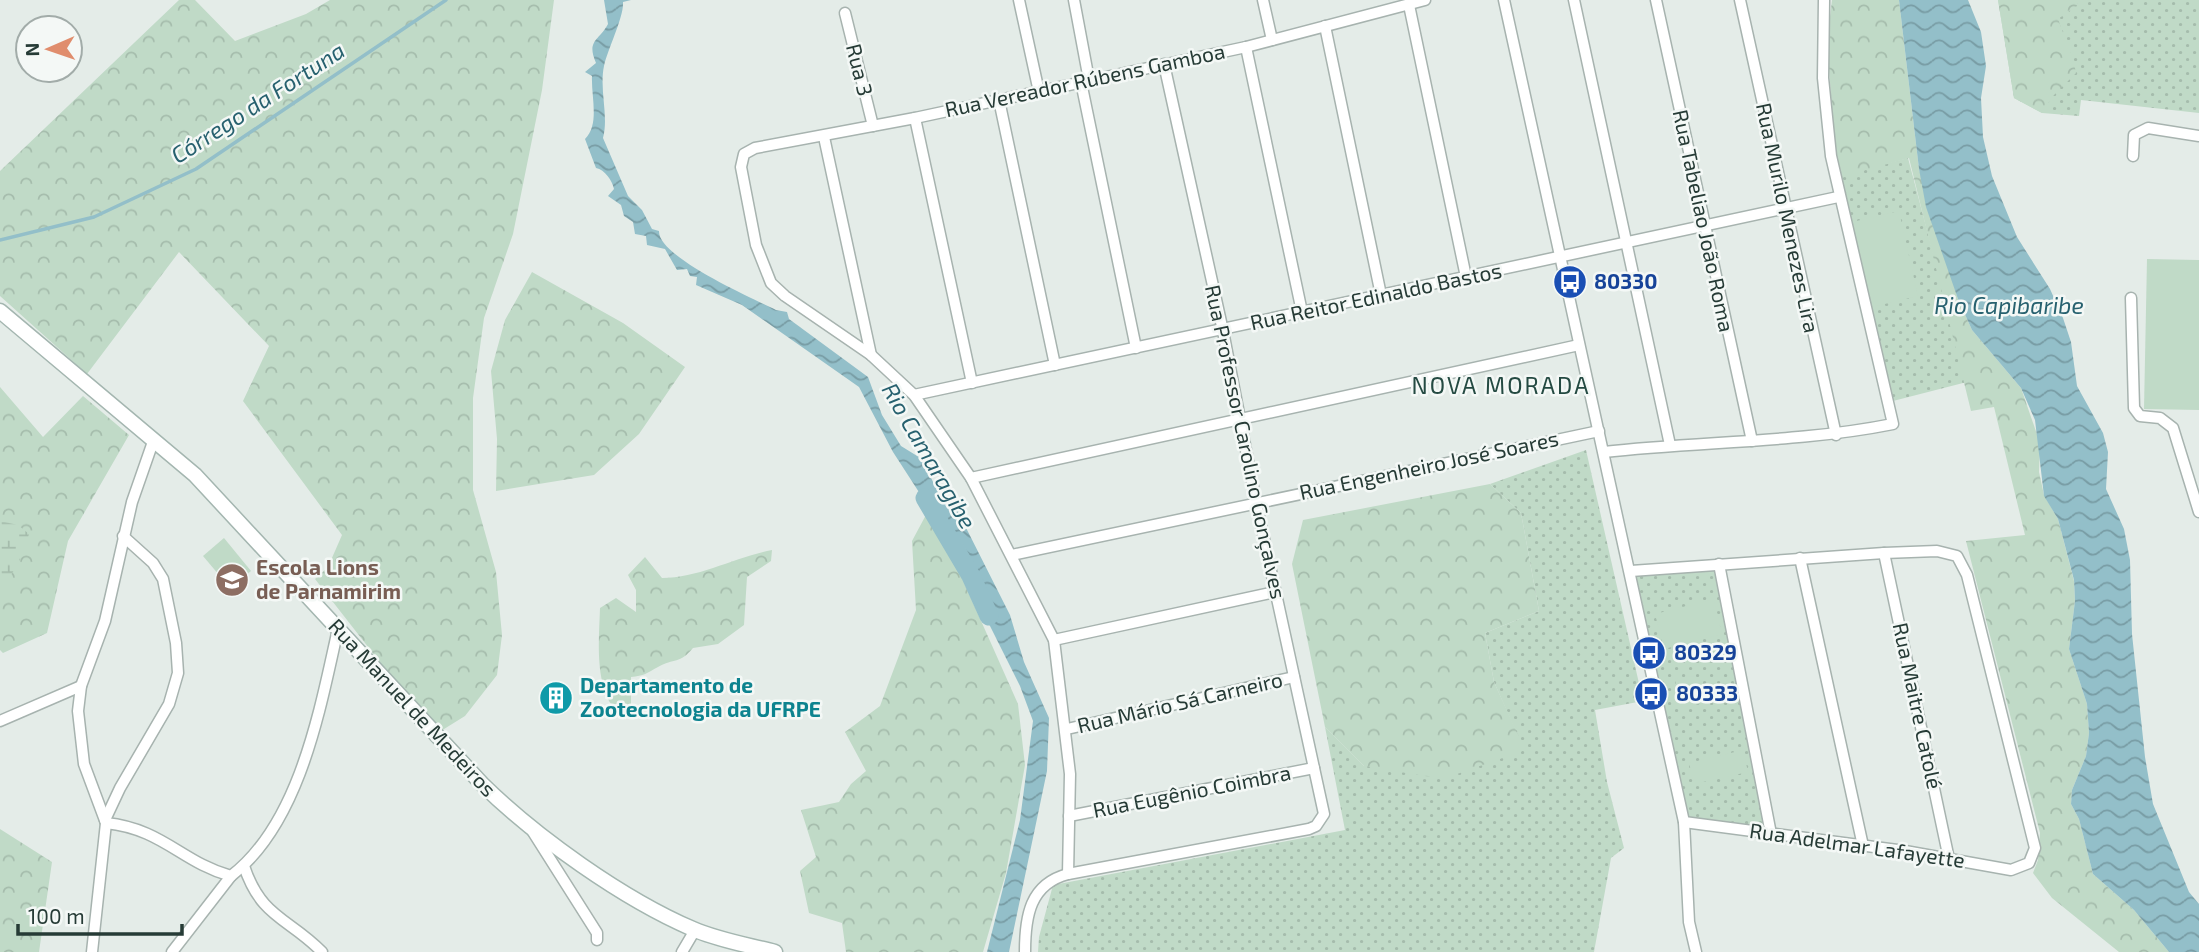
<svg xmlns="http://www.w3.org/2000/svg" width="2199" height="952" font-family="'Exo 2',sans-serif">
<defs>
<pattern id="green-dots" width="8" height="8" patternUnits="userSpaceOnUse" patternTransform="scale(1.75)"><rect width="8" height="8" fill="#c0dac7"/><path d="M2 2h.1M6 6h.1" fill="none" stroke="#a5bcac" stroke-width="1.8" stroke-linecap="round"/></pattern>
<pattern id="forest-crowns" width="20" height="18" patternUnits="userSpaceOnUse" patternTransform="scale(1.75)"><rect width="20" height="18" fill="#c0dac7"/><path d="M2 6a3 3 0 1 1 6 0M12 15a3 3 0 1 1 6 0" fill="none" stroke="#a5bcac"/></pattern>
<pattern id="wetland-marsh" width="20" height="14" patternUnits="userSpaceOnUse" patternTransform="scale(1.75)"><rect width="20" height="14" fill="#c0dac7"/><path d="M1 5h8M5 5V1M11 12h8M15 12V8" fill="none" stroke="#a5bcac"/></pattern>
<pattern id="water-waves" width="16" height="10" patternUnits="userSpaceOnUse" patternTransform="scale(1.75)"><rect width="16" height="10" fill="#93bfc9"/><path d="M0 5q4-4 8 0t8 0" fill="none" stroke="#789ca4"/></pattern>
</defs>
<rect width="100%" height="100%" fill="#e4ece8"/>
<!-- green -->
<g fill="url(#green-dots)">
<path d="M1998 0H2199V113L2081 100 2079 116 2042 113 2014 98Z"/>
<path d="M1908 158 1967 382 1893 401 1834 177Z"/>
<path d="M1586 450 1643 701 1595 710 1607 782 1624 848 1611 858 1594 952H1038L1039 937 1053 885 1345 830 1325 727 1364 766 1524 750 1494 682 1485 633 1539 611 1521 513 1490 484Z"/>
<path d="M1714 570 1766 828 1688 819 1634 573Z"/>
</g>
<!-- forest -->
<g fill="url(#forest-crowns)">
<path d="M179 0H195L235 41 306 14 330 0H554L542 90 513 234 484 318 473 398V490L496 572 502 635 497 675 465 716 436 734 315 579 328 567 342 535 243 401 269 346 179 252 87 374 0 296V171Z"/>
<path d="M1832 0H1899L1919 169 1958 299 1972 330 2021 388 2040 443 2039 472 2044 495 2058 519 2074 581 2075 601 2069 649 2087 704 2089 733 2086 756 2072 790 2071 804 2079 819 2093 874 2134 910 2169 952H2119L2052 898 2033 873 2038 860 2040 833 1966 541 2025 535 1994 407 1971 411 1909 158 1837 178 1827 41Z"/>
<path d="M1998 0H2078L2077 6 2058 19C2064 37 2073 54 2076 73L2053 96 2042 113 2014 98Z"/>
<path d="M532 272 623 323 685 367 639 434 594 475 496 491 497 439 491 371 505 320Z"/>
<path d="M0 387 43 437 83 396 129 435 68 541 47 633 3 653 0 650Z"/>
<path d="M1490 484 1521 513 1539 611 1485 633 1494 682 1525 750 1443 779 1364 766 1325 727 1292 564 1303 520Z"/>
<path d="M927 513 954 560 1018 704 1025 765 1006 873 983 952H846L842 923 809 913 800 871 816 857 801 810 839 802 851 784 866 771 845 732 880 706 916 610 912 541Z"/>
<path d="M772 550 771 561 747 577 744 625 718 644 693 648C680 664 674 658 658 667 647 673 644 676 631 677V711H616C594 685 599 641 600 608L616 598 636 612V590L628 575 645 557 662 578C699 578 735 557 772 550Z"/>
<path d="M0 829 52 862 39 952H0Z"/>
</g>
<!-- wetland -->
<path fill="url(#wetland-marsh)" d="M0 521 18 525 29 534 22 556 6 584H0Z"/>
<!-- pitch -->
<g fill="#c0dac7">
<path d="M1899 211 1918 296 1872 307 1852 222Z"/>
<path d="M2147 259 2199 260V410L2144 409Z"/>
<path d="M224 538 251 571 230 588 203 556Z"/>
<path d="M1714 599 1722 634 1664 649 1655 614Z"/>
<path d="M1694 676 1699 704 1680 707 1675 679Z"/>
<path d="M1743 750 1748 772 1694 784 1689 763Z"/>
</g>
<!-- water -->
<g fill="url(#water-waves)">
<path d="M604 0H631L623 2C624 17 608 48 604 66 599 90 609 116 603 138L628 196 642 210 652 229 659 231C658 257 752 298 776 310L787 312 789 319 868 377 882 415 901 446 922 459 934 484 953 502 1010 615 1024 662 1049 718 1047 771 1009 952H987L1020 820 1033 721 1020 686 980 606 969 555 954 530 942 519 937 520 893 452 859 387 742 305 696 285 697 277 690 276 687 269 677 270 665 249 647 245 646 236 635 234 633 222 624 216 621 205 608 196 614 189C612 180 605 170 596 168L585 139C600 124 591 97 592 76L585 72 596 63C586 40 599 41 608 24Z"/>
<path d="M1899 0H1968L1981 32 1986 66 1981 98 1983 137 1992 176 2017 237 2050 289 2063 318 2071 342 2077 386 2103 433 2108 452 2106 489 2124 529 2130 560 2132 634 2145 757 2153 804 2189 892 2199 904V952H2169L2134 910 2093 874 2079 819 2071 804 2072 790 2086 756 2089 733 2087 704 2069 649 2075 601 2074 580 2058 519 2044 496 2035 420 2021 388 1972 330 1958 299 1926 207 1919 169Z"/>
</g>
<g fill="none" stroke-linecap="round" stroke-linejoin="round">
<!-- stream -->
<path stroke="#93bfc9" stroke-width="3.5" d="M0 240 94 217 196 169 446 0"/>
<!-- river -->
<path stroke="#93bfc9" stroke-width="19" d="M925 498 971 576 989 616"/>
<!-- minor casing -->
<g stroke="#a7b3af" stroke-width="13">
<g id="minor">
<path d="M1019 0 1039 92"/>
<path d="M1074 0 1089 80"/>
<path d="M1263 0 1272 40"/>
<path d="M1504 0 1684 822 1689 922 1696 952"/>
<path d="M1574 0 1670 445"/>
<path d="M1656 0 1752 441"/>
<path d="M1740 0 1836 435"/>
<path d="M1409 5 1466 277"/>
<path d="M845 13 873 126"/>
<path d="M1325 26 1381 295"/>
<path d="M1246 47 1302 312"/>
<path d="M1081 82 1136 348"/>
<path d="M999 100 1055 365"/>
<path d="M915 118 972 383"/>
<path d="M824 137 871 355"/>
<path d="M2133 156 2134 135 2148 128 2199 136"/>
<path d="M2131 298 2134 408 2140 416 2160 418 2173 428 2199 512"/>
<path d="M914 395 1838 197"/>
<path d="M1604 452C1700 441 1798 443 1893 424L1831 156 1823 78 1824 0"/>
<path d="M971 478 1579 345"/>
<path d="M1884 553 1949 859"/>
<path d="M1012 555 1599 431"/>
<path d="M1800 558 1863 846"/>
<path d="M1719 564 1771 834"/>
<path d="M1631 571 1884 553 1937 551 1957 556 1967 575 2035 848 2029 863 2011 870 1905 851 1684 822"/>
<path d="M1054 640 1275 592"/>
<path d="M0 721 81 686"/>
<path d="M1067 729 1294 677"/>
<path d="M1069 816 1314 768"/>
<path d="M105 820 120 788 169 704 178 673 176 643 163 579 153 563 123 536"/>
<path d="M106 823C163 829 181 862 231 876 300 823 320 709 338 629"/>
<path d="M533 832 597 933V940"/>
<path d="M244 866C261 918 289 918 322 952"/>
<path d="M1068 874 1070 774 1054 640 971 478 914 395 871 355 785 296 771 283 756 245 741 167 744 154 755 148 915 118 1246 47 1425 0"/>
<path d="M92 952 106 823 84 764 78 711 81 686 105 621 132 502 154 439"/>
<path d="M172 952 231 876"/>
<path d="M682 952 695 930"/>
<path d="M1025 952C1025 916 1030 884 1068 874L1309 829 1316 826 1324 814 1256 502 1223 331 1164 64"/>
</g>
</g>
<!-- secondary casing -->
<g stroke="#a4b6b0" stroke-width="17">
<path id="secondary" d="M0 311 195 475 482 784C536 837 623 899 693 929 718 940 748 945 775 952"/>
</g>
<!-- minor -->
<use href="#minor" stroke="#fff" stroke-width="10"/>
<!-- secondary -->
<use href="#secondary" stroke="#fff" stroke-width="14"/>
</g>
<!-- icons -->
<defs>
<g id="bus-disc" transform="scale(1.75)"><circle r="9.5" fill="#1a4fb4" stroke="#f4f8f6"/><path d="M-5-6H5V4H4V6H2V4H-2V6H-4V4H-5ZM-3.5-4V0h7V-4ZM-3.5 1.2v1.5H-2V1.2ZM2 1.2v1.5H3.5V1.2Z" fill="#fff"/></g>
<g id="school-disc" transform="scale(1.75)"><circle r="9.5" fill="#8d6e63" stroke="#f4f8f6"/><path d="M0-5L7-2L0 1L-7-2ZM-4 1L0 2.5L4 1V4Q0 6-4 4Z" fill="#fff"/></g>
<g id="building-disc" transform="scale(1.75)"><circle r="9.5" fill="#0f9aa8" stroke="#f4f8f6"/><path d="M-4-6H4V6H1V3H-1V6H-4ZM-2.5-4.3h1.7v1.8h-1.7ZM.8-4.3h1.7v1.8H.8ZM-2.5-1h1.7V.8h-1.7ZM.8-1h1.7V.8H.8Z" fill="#fff"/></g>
</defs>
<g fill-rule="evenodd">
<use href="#bus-disc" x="1570" y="282"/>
<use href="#school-disc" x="232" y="580"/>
<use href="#bus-disc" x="1649" y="653"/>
<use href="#bus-disc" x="1651" y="694"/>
<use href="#building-disc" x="556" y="698"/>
</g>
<g text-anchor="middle" stroke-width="5" stroke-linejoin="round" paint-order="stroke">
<!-- street labels -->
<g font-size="21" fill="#263b36" stroke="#f4f8f6">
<text transform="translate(859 70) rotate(76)" y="7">Rua 3</text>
<text transform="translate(1085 81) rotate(-12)" y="7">Rua Vereador Rúbens Gamboa</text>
<text transform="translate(1787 218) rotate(78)" y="7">Rua Murilo Menezes Lira</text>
<text transform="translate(1703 221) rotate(78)" y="7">Rua Tabeliao João Roma</text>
<text transform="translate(1376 297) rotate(-12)" y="7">Rua Reitor Edinaldo Bastos</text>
<text transform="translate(1245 442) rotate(78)" y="7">Rua Professor Carolino Gonçalves</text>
<text transform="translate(1429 466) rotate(-12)" y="7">Rua Engenheiro José Soares</text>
<text transform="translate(1180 703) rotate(-13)" y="7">Rua Mário Sá Carneiro</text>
<text transform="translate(1917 706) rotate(78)" y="7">Rua Maitre Catolé</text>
<text transform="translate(412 708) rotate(47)" y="7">Rua Manuel de Medeiros</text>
<text transform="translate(1192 792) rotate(-11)" y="7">Rua Eugênio Coimbra</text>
<text transform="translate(1857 846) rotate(8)" y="7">Rua Adelmar Lafayette</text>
</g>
<!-- transit labels -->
<g font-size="21" font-weight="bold" fill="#164399" stroke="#f4f8f6" text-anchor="start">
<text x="1594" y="289">80330</text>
<text x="1674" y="660">80329</text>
<text x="1676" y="701">80333</text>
</g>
<!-- education labels -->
<g font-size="21" font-weight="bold" fill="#785e54" stroke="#f4f8f6" text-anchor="start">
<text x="256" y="575">Escola Lions<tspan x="256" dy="24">de Parnamirim</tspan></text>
</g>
<!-- culture labels -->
<g font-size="21" font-weight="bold" fill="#0d838f" stroke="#f4f8f6" text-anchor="start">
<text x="580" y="693">Departamento de<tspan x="580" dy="24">Zootecnologia da UFRPE</tspan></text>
</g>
<!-- water labels -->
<g font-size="23" font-style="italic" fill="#27616f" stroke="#f4f8f6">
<text transform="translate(258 103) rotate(-33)" y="8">Córrego da Fortuna</text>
<text x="2009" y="314">Rio Capibaribe</text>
<text transform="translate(929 456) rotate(60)" y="8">Rio Camaragibe</text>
</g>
<!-- neighbourhood labels -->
<g font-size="23" letter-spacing="2" fill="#244a42" stroke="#f4f8f6">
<text x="1501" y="394">NOVA MORADA</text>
</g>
</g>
<!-- north arrow -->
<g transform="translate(49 49) rotate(268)"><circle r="33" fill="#f4f8f6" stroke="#a2aca9" stroke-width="2"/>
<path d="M0-5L12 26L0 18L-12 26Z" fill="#e08d6d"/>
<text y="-10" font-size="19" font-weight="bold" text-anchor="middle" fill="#263b36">N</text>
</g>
<!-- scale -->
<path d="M18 924v10h164v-10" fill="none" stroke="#263b36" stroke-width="3.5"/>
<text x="28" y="924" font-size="21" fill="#263b36" stroke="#f4f8f6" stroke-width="5" paint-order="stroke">100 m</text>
</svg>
